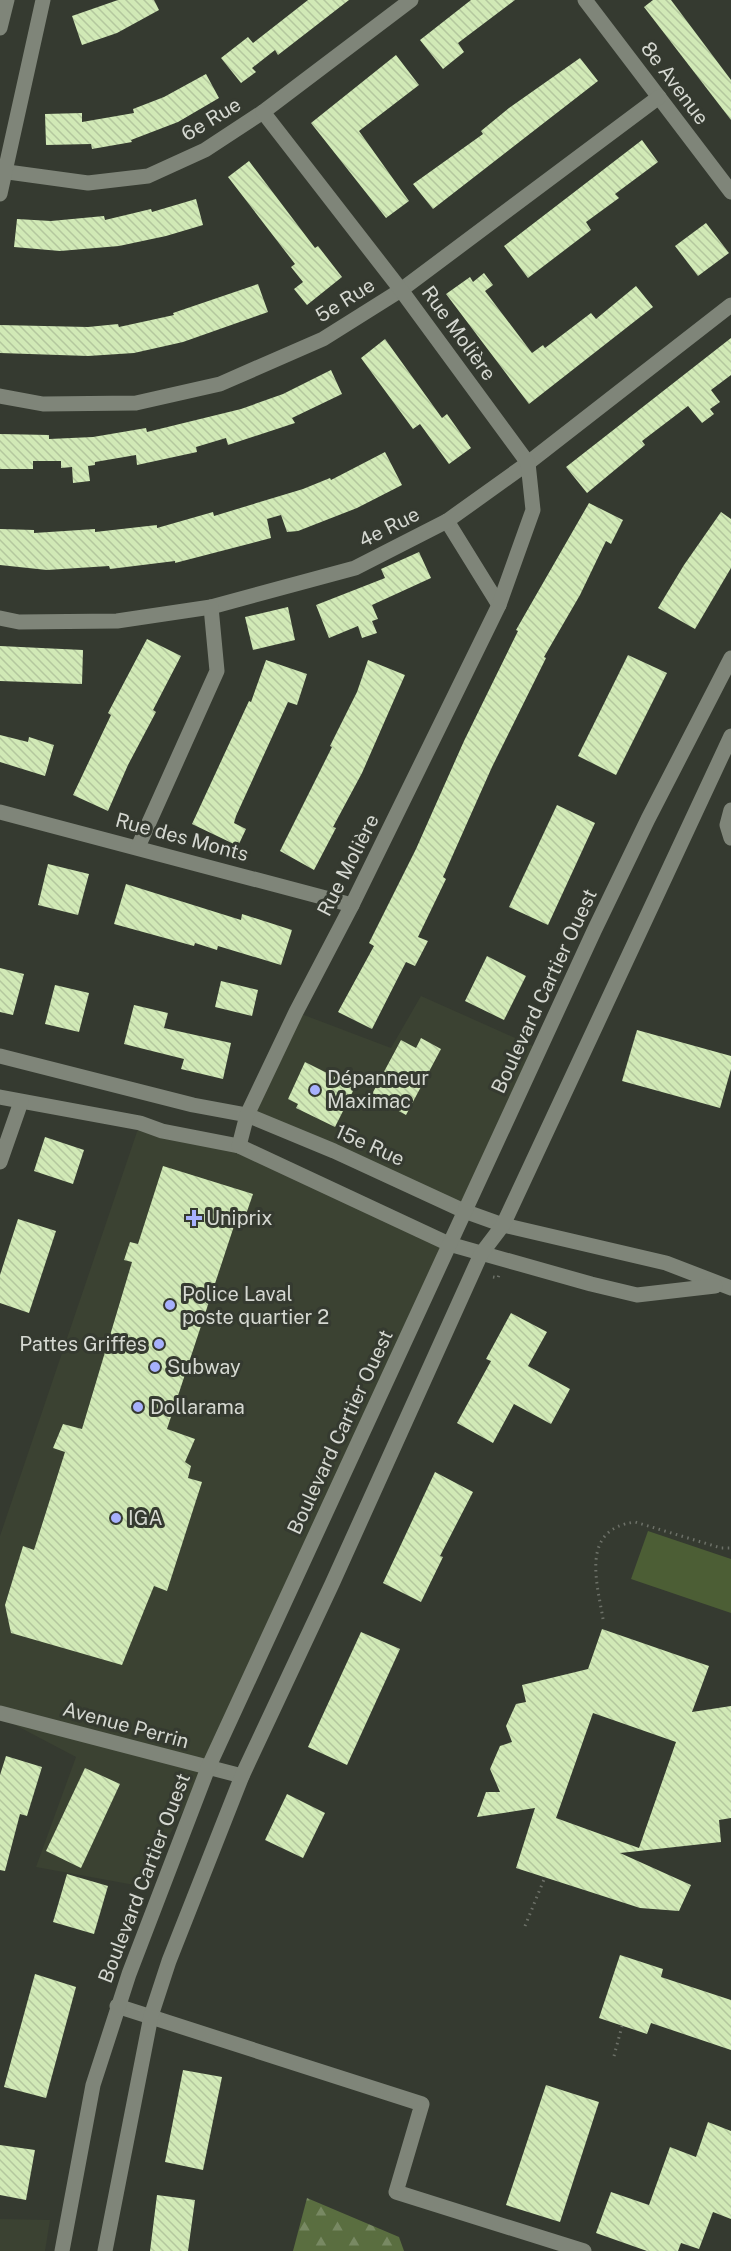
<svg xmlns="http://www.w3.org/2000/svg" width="731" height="2251" font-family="'Public Sans',sans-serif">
<defs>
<pattern id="forest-firs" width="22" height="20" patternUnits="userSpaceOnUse" patternTransform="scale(1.5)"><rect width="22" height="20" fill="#5a6e40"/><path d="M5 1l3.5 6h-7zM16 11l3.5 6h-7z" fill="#788963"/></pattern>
<pattern id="building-back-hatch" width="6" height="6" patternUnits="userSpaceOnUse" patternTransform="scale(1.5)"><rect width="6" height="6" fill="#d1e9b6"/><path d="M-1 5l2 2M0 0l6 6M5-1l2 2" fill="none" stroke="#b4c79e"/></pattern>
</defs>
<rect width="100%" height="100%" fill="#353a30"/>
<!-- built -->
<g fill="#3b4232">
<path d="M421 996 540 1049 464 1211 247 1115 296 1012 391 1048Z"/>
<path d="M140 1123 239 1146 449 1244 208 1768 140 1886 36 1867 76 1757 0 1717V1536Z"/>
<path d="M0 2219 50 2220 45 2251H0Z"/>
</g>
<!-- forest -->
<path fill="url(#forest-firs)" d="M307 2198 399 2237 404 2251H293Z"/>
<!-- park -->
<path fill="#4c5e35" d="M648 1531 731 1559V1613L631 1579Z"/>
<!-- building -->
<g fill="url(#building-back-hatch)" fill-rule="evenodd">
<path d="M118 0H154L159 10 117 33 82 45 72 16Z"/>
<path d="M308 0H349L278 55 275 50 252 68 256 72 241 83 221 58 248 37 253 43Z"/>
<path d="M471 0H515L458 43 464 52 443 69 420 40Z"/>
<path d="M653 0H671L731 80V120L644 7Z"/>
<path d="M396 55 419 85 359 131 409 201 386 218 311 123Z"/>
<path d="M580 58 598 81 433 209 413 184 483 134 481 131 509 108Z"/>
<path d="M206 74 219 98 178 122 131 140 132 142 92 149 91 144 46 145 45 114 82 113V122L134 113 133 109 164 97Z"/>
<path d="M642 140 658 162 615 194 619 198 586 222 591 230 528 278 504 246Z"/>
<path d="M249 161 315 248 318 246 342 277 307 305 294 289 303 282 291 267 295 264 228 177Z"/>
<path d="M196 199 203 225 166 236 119 246 60 251 14 247 17 219 51 221 104 216 105 220 151 209 152 212Z"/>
<path d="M706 223 729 253 698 276 675 246Z"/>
<path d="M484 273 493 285 485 291 532 353 543 345 545 348 591 313 596 319 636 286 653 307 529 404 446 294 470 277 473 282Z"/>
<path d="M258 284 268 312 183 342 134 353 88 356 0 353V325L88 327 118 324 119 327 174 315 173 313Z"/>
<path d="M731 338V375L711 390 720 402 710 409 714 414 702 423 688 406 642 441 645 445 587 493 566 467Z"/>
<path d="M385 339 442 418 447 414 471 448 449 464 420 424 413 429 361 358Z"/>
<path d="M331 370 342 394 292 418 295 423 228 445 226 438 196 447 197 452 137 465 136 455 95 462V465L88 466 90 481 73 483 72 467 61 468V461H33V469H0V434L49 435V439L93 437 146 428 147 432 241 409 283 394Z"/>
<path d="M385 452 402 485 357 508 298 531 287 532 281 515 267 519 271 538 175 563V561L110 569 109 566 47 570 0 565V529L34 530V533L95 529V532L157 525V528L213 512 214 516 303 489 330 478 331 480Z"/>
<path d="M589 503 623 520 611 544 606 541 580 595 544 657 546 658 492 767 443 877 446 879 418 937 428 941 415 966 406 962 372 1029 338 1012 374 946 369 943 416 849 464 741 518 631 516 630Z"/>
<path d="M721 512 731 519V568L695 629 658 608 684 565Z"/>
<path d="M419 552 431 578 372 605 378 619 372 621 377 633 362 638 358 626 329 638 316 605 385 578 381 569Z"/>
<path d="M288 607 295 640 253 650 245 617Z"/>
<path d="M147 639 181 656 153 710 156 712 128 765 108 811 73 795 111 715 108 713Z"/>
<path d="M0 646 83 650 82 684 0 681Z"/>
<path d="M628 655 667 673 616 775 578 756Z"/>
<path d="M266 660 307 674 297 705 288 702 236 816 234 823 246 829 238 846 192 824 249 701 251 702Z"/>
<path d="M368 660 405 675 362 773 333 827 336 828 314 870 280 851 332 747 330 746 357 692Z"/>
<path d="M0 735 28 742 29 737 54 745 45 776 0 762Z"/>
<path d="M557 805 595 823 548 925 509 907Z"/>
<path d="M48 864 89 874 78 915 38 905Z"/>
<path d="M126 884 241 920 242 914 292 930 281 965 218 946 217 950 195 943 194 946 114 924Z"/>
<path d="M487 956 526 976 504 1020 465 1001Z"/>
<path d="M0 968 24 974 13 1015 0 1012Z"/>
<path d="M221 981 258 990 252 1016 215 1007Z"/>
<path d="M55 985 89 993 79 1032 45 1024Z"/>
<path d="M134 1005 168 1013 164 1028 231 1043 223 1079 181 1069 184 1059 124 1044Z"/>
<path d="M637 1030 731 1056V1069L720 1108 622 1081Z"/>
<path d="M421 1038 441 1049 406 1115 371 1096 401 1040 416 1048Z"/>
<path d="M305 1062 355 1087 335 1127 296 1108 298 1104 288 1099Z"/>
<path d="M45 1137 84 1150 73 1184 34 1171Z"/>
<path d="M163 1166 253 1194 241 1229 234 1226 167 1429 195 1439 185 1462 191 1466 188 1478 202 1482 167 1591 154 1586 122 1665 11 1633 5 1605 23 1546 34 1550 65 1452 53 1448 63 1424 82 1429 132 1262 124 1260 130 1242 138 1244Z"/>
<path d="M18 1219 56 1231 29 1313 0 1303V1275Z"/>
<path d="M511 1313 547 1332 528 1366 570 1389 551 1424 514 1404 493 1443 457 1423 491 1361 486 1359Z"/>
<path d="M435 1472 473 1492 440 1556 443 1557 421 1602 383 1583Z"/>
<path d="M602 1629 709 1666 692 1712 731 1706V1818L719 1820 721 1842 620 1853 691 1885 679 1911 640 1908 516 1868 535 1808 477 1817 486 1792H500L490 1769 500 1746 512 1742 506 1726 516 1704 526 1702 522 1685 588 1669ZM593 1713 676 1742 639 1848 556 1818Z"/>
<path d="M361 1632 400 1649 347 1765 308 1747Z"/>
<path d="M6 1756 42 1767 27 1816 20 1814 5 1871 0 1870V1775Z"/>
<path d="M85 1768 120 1784 81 1868 46 1851Z"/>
<path d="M287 1794 325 1813 303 1858 265 1840Z"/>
<path d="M67 1874 108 1886 94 1934 53 1922Z"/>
<path d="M620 1955 663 1969 661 1977 731 2000V2050L651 2023 647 2034 599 2018Z"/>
<path d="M35 1974 76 1987 46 2098 4 2087Z"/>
<path d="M183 2070 222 2077 203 2170 165 2162Z"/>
<path d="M546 2085 599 2102 560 2222 506 2205Z"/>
<path d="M708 2122 731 2131V2219L713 2212 699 2249 681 2243 678 2251H647L596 2233 611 2192 649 2205 670 2147 696 2157Z"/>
<path d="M0 2145 35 2150 26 2200 0 2195Z"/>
<path d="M157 2195 195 2200 188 2251H150Z"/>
</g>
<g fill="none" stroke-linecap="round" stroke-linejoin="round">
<!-- path -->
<g stroke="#6d7168" stroke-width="3" stroke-dasharray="1.5 4.5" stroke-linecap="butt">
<path d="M493 1277 498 1278 499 1275"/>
<path d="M603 1619C597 1582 580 1529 635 1522L721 1548H731"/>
<path d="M525 1926 545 1877"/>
<path d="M614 2056 622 2026"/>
</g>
<!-- minor -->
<g stroke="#7f8579" stroke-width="15">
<path d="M585 0 731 192"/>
<path d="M0 28 7 0"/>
<path d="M0 171 88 183 148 176 205 150 263 112 411 0"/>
<path d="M0 194 43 0"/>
<path d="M0 396 43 404 136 403 220 384 323 339 401 290 659 97"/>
<path d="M447 521 499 605"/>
<path d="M0 618 19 622 117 621 211 607 355 568 447 521 528 463 731 305"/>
<path d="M731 810 727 825 731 838"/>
<path d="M0 812 352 905"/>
<path d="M138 847 217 671 211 607"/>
<path d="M0 1056 193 1105 247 1115 334 1151 464 1211 503 1225 666 1263 731 1288"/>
<path d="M0 1097 140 1123 162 1131 239 1146 449 1244 591 1284 637 1295 715 1286"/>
<path d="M239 1146 247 1115 296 1012 352 905 499 605 533 510 528 463 401 290 263 112"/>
<path d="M0 1162 21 1102"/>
<path d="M0 1713 242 1776"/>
<path d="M117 2006 422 2104 396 2192 584 2251"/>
<path d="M62 2251 93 2085 129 1974 208 1768 594 931 648 819 731 658"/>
<path d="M105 2251 151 2016 169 1961 242 1776 332 1584 481 1254 503 1225 731 736"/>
</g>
</g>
<!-- markers -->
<g fill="#a7b1fc" stroke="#353a30" stroke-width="2">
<circle cx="315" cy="1090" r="6"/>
<path d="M191 1209h6v6h6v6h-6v6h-6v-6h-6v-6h6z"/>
<circle cx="170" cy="1305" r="6"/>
<circle cx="159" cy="1344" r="6"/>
<circle cx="155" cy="1367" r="6"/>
<circle cx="138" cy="1407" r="6"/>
<circle cx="116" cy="1518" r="6"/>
</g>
<g text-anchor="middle" stroke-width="6" stroke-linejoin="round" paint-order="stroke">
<!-- street labels -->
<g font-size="20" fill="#d5d8d1" stroke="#353a30">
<text transform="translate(675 83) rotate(53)" y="7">8e Avenue</text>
<text transform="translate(211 119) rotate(-31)" y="7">6e Rue</text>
<text transform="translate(345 300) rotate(-32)" y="7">5e Rue</text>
<text transform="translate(459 333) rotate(54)" y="7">Rue Molière</text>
<text transform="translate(389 527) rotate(-27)" y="7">4e Rue</text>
<text transform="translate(182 837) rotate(15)" y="7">Rue des Monts</text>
<text transform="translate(348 865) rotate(-63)" y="7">Rue Molière</text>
<text transform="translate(544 991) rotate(-65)" y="7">Boulevard Cartier Ouest</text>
<text transform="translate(370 1145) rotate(24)" y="7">15e Rue</text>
<text transform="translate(340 1432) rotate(-65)" y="7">Boulevard Cartier Ouest</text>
<text transform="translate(126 1725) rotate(15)" y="7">Avenue Perrin</text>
<text transform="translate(144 1878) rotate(-69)" y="7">Boulevard Cartier Ouest</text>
</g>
<!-- poi labels -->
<g font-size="20" fill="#d5d8d1" stroke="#353a30" text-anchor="start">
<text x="327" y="1085">Dépanneur<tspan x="327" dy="23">Maximac</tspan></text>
<text x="206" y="1225">Uniprix</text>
<text x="182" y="1301">Police Laval<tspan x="182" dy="23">poste quartier 2</tspan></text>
<text x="147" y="1351" text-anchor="end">Pattes Griffes</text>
<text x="167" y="1374">Subway</text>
<text x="150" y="1414">Dollarama</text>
<text x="128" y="1525">IGA</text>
</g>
</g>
</svg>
